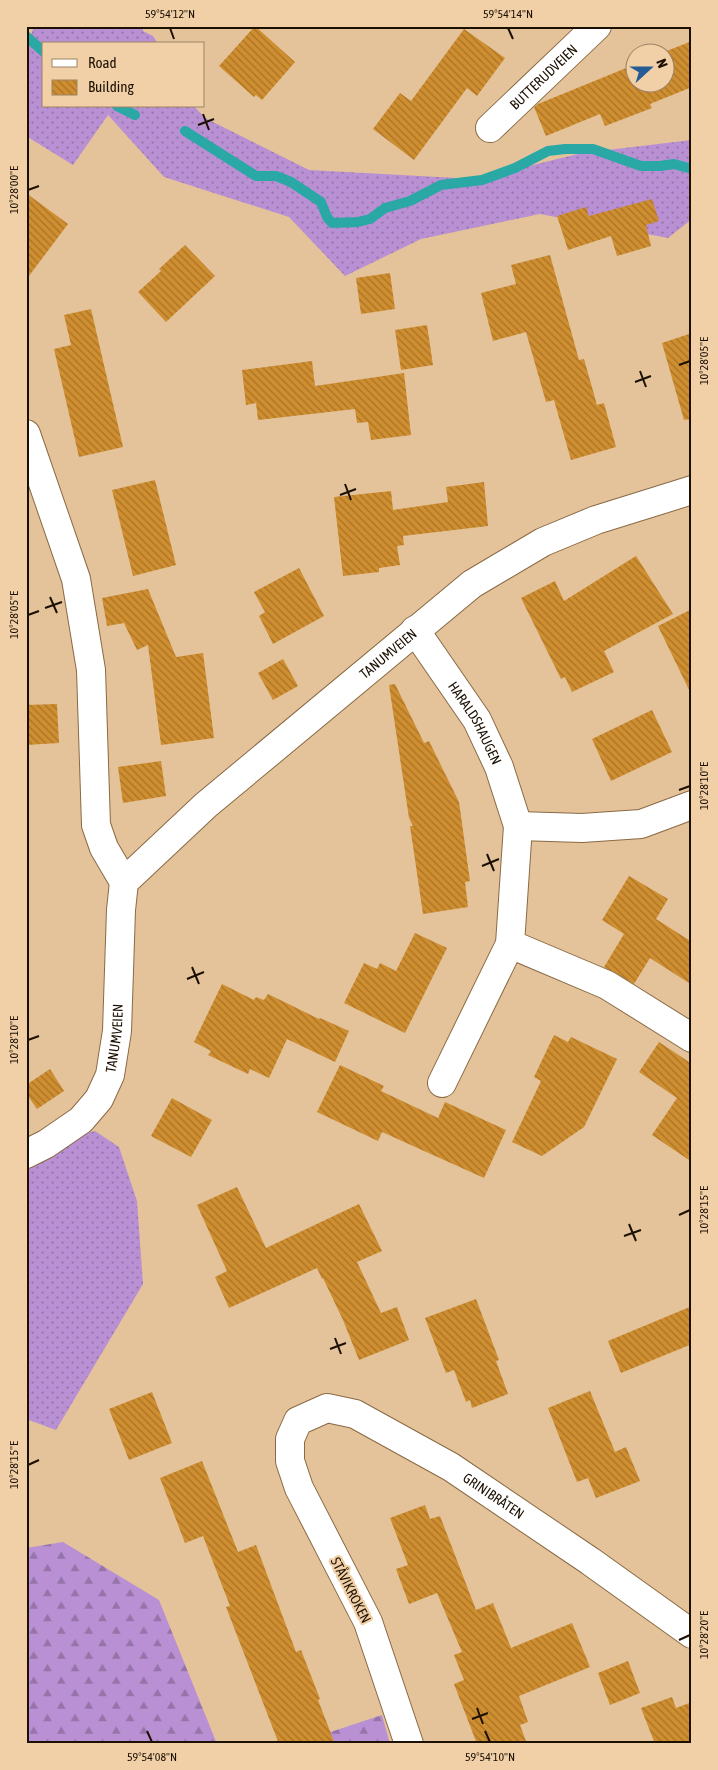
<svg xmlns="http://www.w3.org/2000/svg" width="718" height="1770" font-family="'Asap Condensed',sans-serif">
<defs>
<pattern id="grass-dots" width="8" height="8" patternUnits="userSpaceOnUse" patternTransform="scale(1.25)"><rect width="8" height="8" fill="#b990d3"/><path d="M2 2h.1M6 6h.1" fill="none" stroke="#9674a9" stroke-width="1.8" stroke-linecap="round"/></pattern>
<pattern id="forest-firs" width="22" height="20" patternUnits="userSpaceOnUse" patternTransform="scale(1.25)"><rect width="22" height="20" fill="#b990d3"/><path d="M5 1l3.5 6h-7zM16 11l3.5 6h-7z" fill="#9674a9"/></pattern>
<pattern id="building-back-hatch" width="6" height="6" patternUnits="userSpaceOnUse" patternTransform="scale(1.25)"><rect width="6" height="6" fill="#cf8e30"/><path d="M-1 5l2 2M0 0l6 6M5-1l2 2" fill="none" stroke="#a77327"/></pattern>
</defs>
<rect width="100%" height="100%" fill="#e4c39a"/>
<!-- grass -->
<g fill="url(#grass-dots)">
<path d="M34 26H143V31L153 36 158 44H44V106H194L205 118 309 170 475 179 582 153 692 140V219L668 238 540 214 421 239 345 276 289 217 164 177 108 115 73 165 26 136V50Z"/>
<path d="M95 1131 119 1147 137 1201 143 1284 56 1430 26 1419V1170L39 1164 46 1144Z"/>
</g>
<!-- forest -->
<g fill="url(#forest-firs)">
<path d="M63 1542 159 1600 217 1744H26V1548Z"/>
<path d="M382 1715 390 1744H294Z"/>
</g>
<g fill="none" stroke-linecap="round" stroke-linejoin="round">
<!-- stream -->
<g stroke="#29a8a5" stroke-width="10">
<path d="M26 36 44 52"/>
<path d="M117 106 135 115"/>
<path d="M185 131 256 176H276L291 182 321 202 327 217 332 223 358 222 370 219 385 208 410 201 441 185 482 180 515 168 548 151 565 149H593L641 166H660L674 164 692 169"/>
</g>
</g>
<!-- building -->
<g fill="url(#building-back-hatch)">
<path d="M255 26 295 62 262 100 256 95 254 97 219 66Z"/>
<path d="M464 29 505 58 477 96 467 88 414 160 373 129 400 93 411 101Z"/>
<path d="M692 41V87L650 104 652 108 605 126 600 114 546 136 534 107 538 104 636 64V82H666V52H664Z"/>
<path d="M26 193 68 224 26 280Z"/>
<path d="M652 199 659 221 646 225 651 246 617 256 611 236 568 250 557 216 586 207 589 216Z"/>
<path d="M185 245 215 276 166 322 138 292 161 271 159 269Z"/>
<path d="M550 255 579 360 584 359 597 405 604 403 616 447 571 460 554 400 546 402 526 332 493 341 481 293 516 284 511 265Z"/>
<path d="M390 273 395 309 361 314 356 278Z"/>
<path d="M91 309 123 447 79 457 54 349 71 345 64 315Z"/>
<path d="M427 325 433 365 401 370 395 330Z"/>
<path d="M692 333V419L684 420 662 343Z"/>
<path d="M312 361 315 386 404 373 411 435 371 440 368 422 357 423 355 409 258 420 256 403 246 405 242 370Z"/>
<path d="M155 480 176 565 133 576 112 490Z"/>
<path d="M484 482 488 526 403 536 404 545 397 546 400 565 379 568V572L343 576 334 497 391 491 393 510 448 502 446 487Z"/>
<path d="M636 556 673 614 604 651 614 672 572 692 565 677 561 679 521 598 555 581 564 601Z"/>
<path d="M299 568 324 616 273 644 259 616 265 612 254 592Z"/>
<path d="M148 589 176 657 203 653 214 738 161 745 148 645 137 650 124 623 107 626 102 598Z"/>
<path d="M692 609V696L658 626Z"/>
<path d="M283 659 298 686 273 700 258 673Z"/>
<path d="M395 684 424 743 429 741 459 802 470 881 465 882 468 907 423 914 410 826H413L409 818 389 685Z"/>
<path d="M57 704 59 743 26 745V705Z"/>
<path d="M652 710 672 752 611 781 592 739Z"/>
<path d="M161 761 166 796 123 803 118 767Z"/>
<path d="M629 876 668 899 656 919 692 942V985L650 958 634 984 604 967 624 934 602 920Z"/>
<path d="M415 933 447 948 405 1033 344 1003 364 963 377 969 380 963 396 971Z"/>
<path d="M222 984 254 1000 256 997 264 1000 268 994 319 1019 320 1018 349 1031 335 1062 287 1039 269 1078 250 1069 248 1074 208 1055 211 1051 194 1042Z"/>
<path d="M554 1035 568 1042 571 1037 617 1059 584 1127 542 1156 512 1142 541 1081 534 1077Z"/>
<path d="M659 1042 692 1064V1162L652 1135 677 1098 639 1072Z"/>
<path d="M340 1065 384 1086 381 1091 438 1118 445 1102 506 1130 484 1178 382 1132 378 1141 317 1112Z"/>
<path d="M50 1069 64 1091 37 1109 26 1093V1085Z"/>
<path d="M172 1098 212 1120 191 1157 151 1136Z"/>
<path d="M237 1187 266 1248 359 1204 382 1251 357 1262 381 1313 397 1307 409 1340 359 1360 343 1320 323 1278 322 1279 317 1268 229 1308 215 1277 227 1271 197 1205Z"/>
<path d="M476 1299 499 1360 496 1361 508 1394 472 1408 470 1400 466 1402 454 1370 446 1373 425 1318Z"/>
<path d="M692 1306V1344L621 1373 608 1341Z"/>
<path d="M590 1391 615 1452 626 1447 640 1481 596 1498 588 1478 577 1482 548 1408Z"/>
<path d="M152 1392 172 1443 129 1460 109 1409Z"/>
<path d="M202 1461 238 1552 256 1545 296 1652 301 1650 320 1699 318 1700 335 1744H279L226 1607 230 1606 203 1536 185 1543 160 1478Z"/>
<path d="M425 1505 430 1519 440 1516 476 1610 493 1603 511 1648 572 1623 590 1667 519 1696 528 1722 520 1725 527 1744H477L454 1684 464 1680 454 1655 462 1652 437 1593 409 1604 396 1569 408 1565 390 1518Z"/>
<path d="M628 1661 640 1693 610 1705 598 1673Z"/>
<path d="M672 1697 676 1708 692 1702V1744H655L641 1708Z"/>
</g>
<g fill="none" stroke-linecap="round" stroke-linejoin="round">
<!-- minor casing -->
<g stroke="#896a44" stroke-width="30">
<g id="minor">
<path id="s1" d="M490 128 597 26"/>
<path d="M26 434 76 579 91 670 96 825 104 848 124 882"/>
<path id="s2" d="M415 630 477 720 499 767 518 826 510 944 442 1083"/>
<path d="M518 826 582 828 641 824 692 805"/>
<path d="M510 944 607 985 692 1038"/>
<path id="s3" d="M26 1154 46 1144 81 1120 99 1099 110 1075 117 1031 121 910 124 882 206 805 472 584 543 542 596 520 692 490"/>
<path id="s4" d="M409 1744 368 1622 299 1488 290 1461V1439L298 1421 327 1408 355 1414 451 1467 590 1561 692 1634"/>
</g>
</g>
<!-- minor -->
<use href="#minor" stroke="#fff" stroke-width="28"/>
</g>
<!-- ticks -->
<path fill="none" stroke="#1c1003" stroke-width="2" d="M170 28 174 39M508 28 513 39M203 114 209 130M198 125 214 119M28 190 39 186M679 365 690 361M640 371 646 387M635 382 651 376M345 484 351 500M340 495 356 489M50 597 57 613M45 608 62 602M28 615 39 611M679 790 690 786M487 854 494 871M482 866 499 859M192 967 199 984M187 979 204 972M28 1040 39 1036M679 1215 690 1210M629 1224 636 1241M624 1236 641 1230M335 1338 341 1354M330 1349 346 1343M28 1465 39 1460M679 1640 690 1635M477 1708 483 1724M472 1719 488 1713M147 1731 152 1742M485 1731 490 1742"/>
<g text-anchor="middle" stroke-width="4.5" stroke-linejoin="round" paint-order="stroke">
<!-- street labels -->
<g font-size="14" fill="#1c1003" stroke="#f1d0a7">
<text dy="5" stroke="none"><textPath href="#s1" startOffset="74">BUTTERUDVEIEN</textPath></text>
<text dy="5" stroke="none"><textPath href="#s3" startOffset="662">TANUMVEIEN</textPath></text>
<text dy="5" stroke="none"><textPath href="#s2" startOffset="111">HARALDSHAUGEN</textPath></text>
<text dy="5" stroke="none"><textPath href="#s3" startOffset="156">TANUMVEIEN</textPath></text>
<text dy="5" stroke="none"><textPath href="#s4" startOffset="571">GRINIBRÅTEN</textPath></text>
<text transform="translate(351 1590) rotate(63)" y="5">STÅVIKROKEN</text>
</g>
</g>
<!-- border -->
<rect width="718" height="1770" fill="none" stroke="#f1d0a7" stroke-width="55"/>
<!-- legend -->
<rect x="42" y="42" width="162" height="65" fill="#f1d0a7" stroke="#9c8365"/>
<rect x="52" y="59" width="25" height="8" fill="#ffffff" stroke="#9c8365"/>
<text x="88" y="68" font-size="15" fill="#1c1003">Road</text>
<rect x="52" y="80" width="25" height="15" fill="url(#building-back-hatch)" stroke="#9c8365"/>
<text x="88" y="92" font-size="15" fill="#1c1003">Building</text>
<!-- north arrow -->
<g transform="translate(650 68) rotate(69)"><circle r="24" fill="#f1d0a7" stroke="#9c8365"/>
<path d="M0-4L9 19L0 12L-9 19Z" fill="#265c95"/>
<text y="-8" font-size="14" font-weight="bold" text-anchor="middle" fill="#1c1003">N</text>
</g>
<rect x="28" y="28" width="662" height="1714" fill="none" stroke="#1c1003" stroke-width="2"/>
<g font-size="12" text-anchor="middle" fill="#1c1003">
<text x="170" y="18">59°54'12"N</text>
<text x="508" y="18">59°54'14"N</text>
<text transform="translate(14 190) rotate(-90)" y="4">10°28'00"E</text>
<text transform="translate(704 361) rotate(-90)" y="4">10°28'05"E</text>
<text transform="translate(14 615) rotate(-90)" y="4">10°28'05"E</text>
<text transform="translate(704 786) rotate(-90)" y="4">10°28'10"E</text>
<text transform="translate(14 1040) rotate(-90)" y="4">10°28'10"E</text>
<text transform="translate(704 1210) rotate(-90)" y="4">10°28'15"E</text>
<text transform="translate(14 1465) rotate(-90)" y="4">10°28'15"E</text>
<text transform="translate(704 1635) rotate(-90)" y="4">10°28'20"E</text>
<text x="152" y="1761">59°54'08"N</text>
<text x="490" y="1761">59°54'10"N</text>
</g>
</svg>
